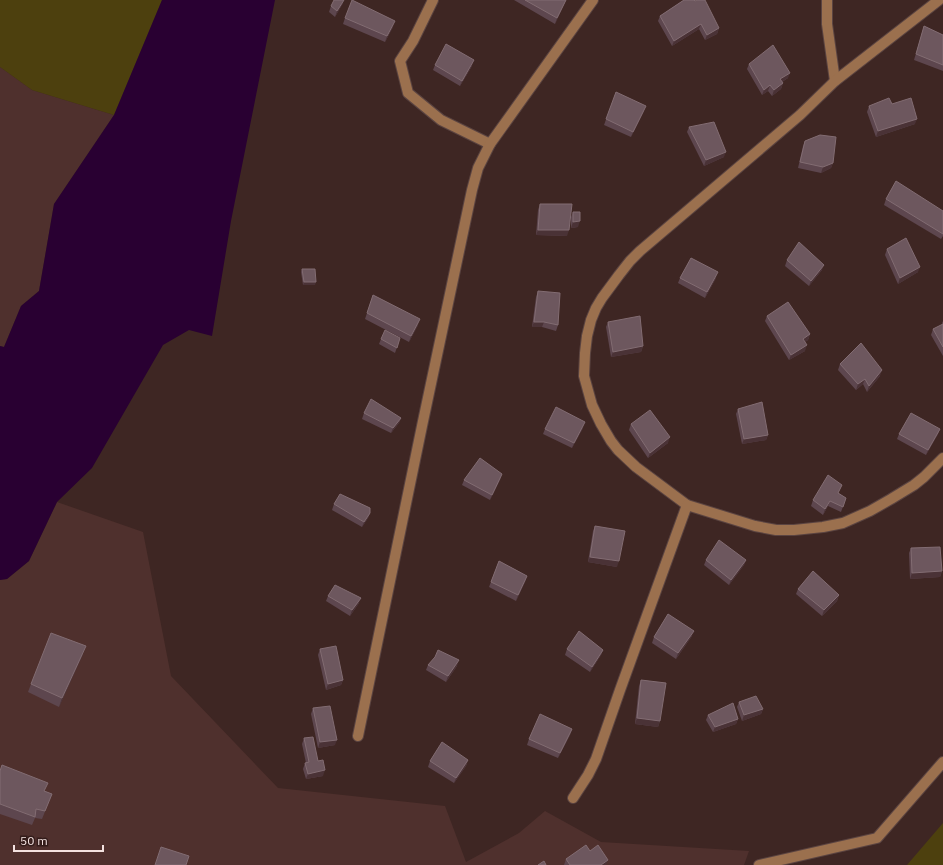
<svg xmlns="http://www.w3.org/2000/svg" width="943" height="865" font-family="'IBM Plex Sans',sans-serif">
<rect width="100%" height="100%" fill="#3e2623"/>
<!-- built -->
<g fill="#4f302d">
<path d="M0 67 32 90 114 115 54 204 39 291 21 306 4 347 0 346Z"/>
<path d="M57 502 143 532 171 676 278 788 445 806 466 862 519 833 545 811 601 842 749 851 744 865H0V580L7 579 29 561Z"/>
</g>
<!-- green -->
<g fill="#4d400e">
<path d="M0 0H162L114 115 32 90 0 67Z"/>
<path d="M943 823V865H907Z"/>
</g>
<!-- water -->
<path fill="#290032" d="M162 0H275L231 221 212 336 189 330 163 345 92 468 57 502 29 561 7 579 0 580V346L4 347 21 306 39 291 54 204 114 115Z"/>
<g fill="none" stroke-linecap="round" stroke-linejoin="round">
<!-- minor casing -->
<g stroke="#5b4441" stroke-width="12">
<g id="minor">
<path d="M433 0 413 41 400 61 408 93 441 120 490 144"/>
<path d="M827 0V24L835 81"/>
<path d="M939 0 835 81 800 115 640 251 630 261 619 275 602 298 596 308 591 320 587 336 585 353 584 376 592 405 601 424 611 441 618 450 636 467 687 505 755 526 776 530H794L823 527 843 523 870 511 891 499 914 485 924 477 943 458"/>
<path d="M358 736 422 426 472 190 478 168 490 144 593 0"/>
<path d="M573 798 588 775 596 759 620 690 687 505"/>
<path d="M759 865 877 838 943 762"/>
</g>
</g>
<!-- minor -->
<use href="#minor" stroke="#9b704e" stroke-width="10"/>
</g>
<!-- wall -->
<g fill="#5d464e">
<path d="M514 0H566L555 24Z"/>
<path d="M684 0 719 28 717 34 705 40 699 29 672 46 658 21 660 16Z"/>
<path d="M343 3 335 17 329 12 331 6Z"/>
<path d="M345 18 393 27 385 42 343 24Z"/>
<path d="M924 26 943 35V71L914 60Z"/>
<path d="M749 64 788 78 782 82 783 83 781 89 772 96 768 91 762 95 747 69Z"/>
<path d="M435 65 472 66 460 86 433 70Z"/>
<path d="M616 92 644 111 631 137 604 125Z"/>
<path d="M892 104 915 124 876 137 867 112 869 106Z"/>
<path d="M689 127 724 157 704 166 687 132Z"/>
<path d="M805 141 833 163 831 168 821 173 798 168 803 146Z"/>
<path d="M886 199 943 211V236L941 239 884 205Z"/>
<path d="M540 204 567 236 536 235 538 210Z"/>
<path d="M573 212 578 227 571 228V217Z"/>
<path d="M887 249 918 272 898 284 885 255Z"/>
<path d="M787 260 822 270 809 286 785 266Z"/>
<path d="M302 269 315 285H303L301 272Z"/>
<path d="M680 278H716L705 298 678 283Z"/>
<path d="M538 291 558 325 556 331 542 327H532L536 297Z"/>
<path d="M373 295 418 325 409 342 365 319Z"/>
<path d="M767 316 810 334 808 340 805 342V351L789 360 765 321Z"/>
<path d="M943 321V356L931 335 933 329 943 325 942 323Z"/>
<path d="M608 322 643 346 641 352 611 357 606 327Z"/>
<path d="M400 338 395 353 379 344 381 339Z"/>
<path d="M840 364 880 376 867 392 863 384 856 390 838 370Z"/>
<path d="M738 409 768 435 766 440 742 444 736 414Z"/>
<path d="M364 413 401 418 399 423 391 433 362 419Z"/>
<path d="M631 424 668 443 648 458 629 430Z"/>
<path d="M583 428 572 448 543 434 545 429Z"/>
<path d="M940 429 938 434 926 455 897 439 899 434Z"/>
<path d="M502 474 500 480 490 500 462 485 464 480Z"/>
<path d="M842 485 838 493 846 498 841 512 828 506 823 515 811 506 813 500Z"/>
<path d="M334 504 370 513 368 518 362 527 332 510Z"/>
<path d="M595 526 617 567 588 562 593 531Z"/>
<path d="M911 548 942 571 940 577 910 579 909 553Z"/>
<path d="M706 560H746L744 565 729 585 704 565Z"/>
<path d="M499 561 527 576 525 582 516 601 489 587Z"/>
<path d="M798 589 839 595 837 601 822 616 796 594Z"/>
<path d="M328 596 359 603 350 616 326 601Z"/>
<path d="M692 636 676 659 652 643 654 637Z"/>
<path d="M320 649 343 680 341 685 326 690 318 655Z"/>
<path d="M567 649 603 650 601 655 590 672 565 655Z"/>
<path d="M83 654 59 707 28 692 31 684Z"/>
<path d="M428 665 457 666 446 682 426 670Z"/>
<path d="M641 680 660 721 658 727 635 724 639 686Z"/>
<path d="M739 702 763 709 761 714 742 721 737 707Z"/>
<path d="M313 708 335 745 318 748 311 714Z"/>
<path d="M708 715 738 719 736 724 713 732 706 720Z"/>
<path d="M572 729 570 735 558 758 527 745 529 739Z"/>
<path d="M304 738 323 776 306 779 303 769 305 763H306L302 744Z"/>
<path d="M468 760 466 766 454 783 428 767 430 761Z"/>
<path d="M2 765 45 791 52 794 42 819 35 818 32 825 0 814V770Z"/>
<path d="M590 851 606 865H564L566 859Z"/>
</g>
<!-- shaded-wall -->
<g fill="#4a3236">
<path d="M344 0 343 3 335 17 337 11Z"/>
<path d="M566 0 555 24 557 18Z"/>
<path d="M395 21 393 27 385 42 387 36Z"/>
<path d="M701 24 699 29 672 46 674 41Z"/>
<path d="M719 28 717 34 705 40 707 35Z"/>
<path d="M474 60 472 66 460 86 462 81Z"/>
<path d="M790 73 788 78 778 84 780 79Z"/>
<path d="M783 83 781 89 772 96 774 90Z"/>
<path d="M770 85 768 91 762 95 764 90Z"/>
<path d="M646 106 644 111 631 137 633 132Z"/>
<path d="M917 119 915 124 876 137 878 131Z"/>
<path d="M726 152 724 157 704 166 706 160Z"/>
<path d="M833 163 831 168 821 173 823 167Z"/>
<path d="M580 221 578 227 571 228 573 222Z"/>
<path d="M538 230H569L567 236 536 235Z"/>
<path d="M824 265 822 270 809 286 811 281Z"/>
<path d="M920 267 918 272 898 284 900 278Z"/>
<path d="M718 272 716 278 705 298 707 292Z"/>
<path d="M304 282H316L315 285H303Z"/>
<path d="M420 319 418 325 409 342 411 336Z"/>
<path d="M534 322H544L542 327H532Z"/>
<path d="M810 334 808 340 801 345 803 339Z"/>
<path d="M807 345 805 351 789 360 791 355Z"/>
<path d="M643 346 641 352 611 357 613 352Z"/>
<path d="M882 370 880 376 867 392 869 386Z"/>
<path d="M865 379 863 384 856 390 858 384Z"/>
<path d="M401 418 399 423 391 433 393 428Z"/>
<path d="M585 422 583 428 572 448 574 443Z"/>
<path d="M940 429 938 434 926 455 928 450Z"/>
<path d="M768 435 766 440 742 444 744 439Z"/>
<path d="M670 437 668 443 648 458 650 453Z"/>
<path d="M502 474 500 480 490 500 492 495Z"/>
<path d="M830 501 828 506 823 515 825 509Z"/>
<path d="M370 513 368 518 362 527 364 522Z"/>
<path d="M590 557 619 561 617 567 588 562Z"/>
<path d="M746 560 744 565 729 585 731 580Z"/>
<path d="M942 571 940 577 910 579 912 573Z"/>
<path d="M527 576 525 582 516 601 518 595Z"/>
<path d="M839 595 837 601 822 616 824 610Z"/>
<path d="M361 598 359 603 350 616 352 610Z"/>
<path d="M694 631 692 636 676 659 678 653Z"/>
<path d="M86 646 83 654 59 707 62 698Z"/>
<path d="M603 650 601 655 590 672 592 667Z"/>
<path d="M459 660 457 666 446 682 448 676Z"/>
<path d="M343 680 341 685 326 690 328 684Z"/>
<path d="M763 709 761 714 742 721 744 715Z"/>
<path d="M637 718 660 721 658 727 635 724Z"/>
<path d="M738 719 736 724 713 732 715 727Z"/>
<path d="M572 729 570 735 558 758 560 753Z"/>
<path d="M337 740 335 745 318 748 320 742Z"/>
<path d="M468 760 466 766 454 783 456 778Z"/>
<path d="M325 770 323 776 306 779 308 774Z"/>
<path d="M608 860 606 865H601Z"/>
</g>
<!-- building -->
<g fill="#6d575e" stroke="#826c72">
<path d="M334 0H344L337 11 331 6Z"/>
<path d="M352 0 395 21 387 36 345 18Z"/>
<path d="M525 0H566L557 18Z"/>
<path d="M684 0H694L695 1 697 0H705L719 28 707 35 701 24 674 41 660 16Z"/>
<path d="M924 26 943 35V65L916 54Z"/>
<path d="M446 44 474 60 462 81 435 65Z"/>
<path d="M773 45 790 73 780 79 783 83 774 90 770 85 764 90 749 64Z"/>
<path d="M616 92 646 106 633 132 606 119Z"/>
<path d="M889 98 892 104 911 98 917 119 878 131 869 106Z"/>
<path d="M714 122 726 152 706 160 689 127Z"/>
<path d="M820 135 836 137 833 163 823 167 800 162 805 141Z"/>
<path d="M896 181 943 211V234L886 199Z"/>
<path d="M540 204H572L569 230H538Z"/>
<path d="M573 212H580V221L573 222Z"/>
<path d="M906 238 920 267 900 278 887 249Z"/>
<path d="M799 242 824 265 811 281 787 260Z"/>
<path d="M691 258 718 272 707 292 680 278Z"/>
<path d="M302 269H315L316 282H304Z"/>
<path d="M538 291 560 293 558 325 544 322H534Z"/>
<path d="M373 295 420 319 411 336 367 313Z"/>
<path d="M788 302 810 334 803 339 807 345 791 355 767 316Z"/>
<path d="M640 316 643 346 613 352 608 322Z"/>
<path d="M943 324V347L933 329Z"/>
<path d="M385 330 400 338 397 348 381 339Z"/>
<path d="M861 343 882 370 869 386 865 379 858 384 840 364Z"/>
<path d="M371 399 401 418 393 428 364 413Z"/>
<path d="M762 402 768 435 744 439 738 409Z"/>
<path d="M556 407 585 422 574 443 545 429Z"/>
<path d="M650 410 670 437 650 453 631 424Z"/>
<path d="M911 413 940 429 928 450 899 434Z"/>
<path d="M480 458 502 474 492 495 464 480Z"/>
<path d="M828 475 842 485 838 493 846 498 843 507 830 501 825 509 813 500Z"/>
<path d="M340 494 370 508V513L364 522 334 504Z"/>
<path d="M595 526 625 531 619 561 590 557Z"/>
<path d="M719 540 746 560 731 580 706 560Z"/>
<path d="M940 547 942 571 912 573 911 548Z"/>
<path d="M499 561 527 576 518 595 491 582Z"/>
<path d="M813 571 839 595 824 610 798 589Z"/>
<path d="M335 585 361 598 352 610 328 596Z"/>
<path d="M668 614 694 631 678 653 654 637Z"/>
<path d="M579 631 603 650 592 667 567 649Z"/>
<path d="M51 633 86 646 62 698 31 684Z"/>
<path d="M336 646 343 680 328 684 320 649Z"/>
<path d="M438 650 459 660 448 676 428 665 435 657Z"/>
<path d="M641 680 666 683 660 721 637 718Z"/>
<path d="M756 696 763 709 744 715 739 702Z"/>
<path d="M733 703 738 719 715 727 708 715Z"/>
<path d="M330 706 337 740 320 742 313 708Z"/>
<path d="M540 714 572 729 560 753 529 739Z"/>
<path d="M313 737 318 761 323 760 325 770 308 774 305 763 309 762 304 738Z"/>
<path d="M442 742 468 760 456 778 430 761Z"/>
<path d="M2 765 48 783 44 791 52 794 45 811 36 809 35 817 0 804V771Z"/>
<path d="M586 845 590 851 598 845 608 860 601 865H570L566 859Z"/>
<path d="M161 847 189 856 186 865H155Z"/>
<path d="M544 861 546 865H538Z"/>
</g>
<!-- scale -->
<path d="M14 845v6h89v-6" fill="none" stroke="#f3e2e0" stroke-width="2"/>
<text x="20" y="845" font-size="12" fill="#f3e2e0" stroke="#331c1a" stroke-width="3" paint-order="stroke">50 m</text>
</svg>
